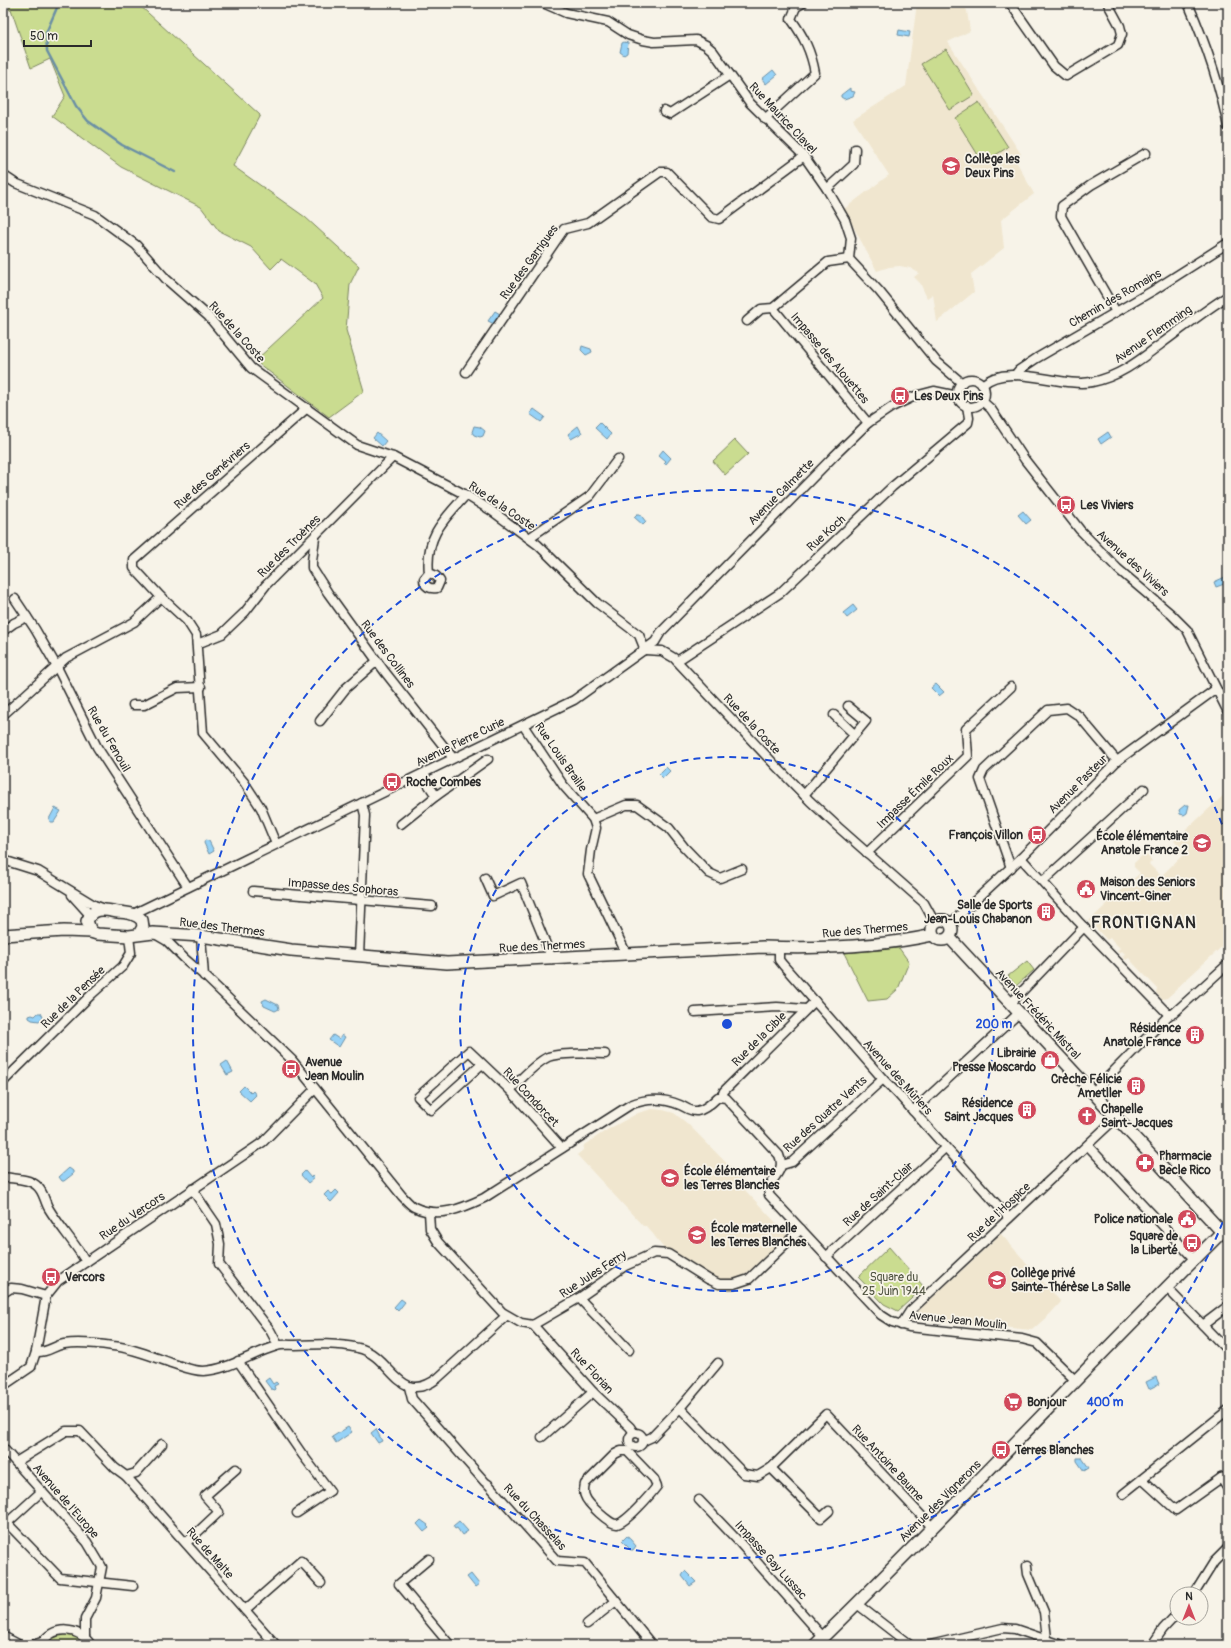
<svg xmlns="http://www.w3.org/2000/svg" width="1231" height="1648" font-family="Pangolin,sans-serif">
<rect width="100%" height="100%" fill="#f7f3e8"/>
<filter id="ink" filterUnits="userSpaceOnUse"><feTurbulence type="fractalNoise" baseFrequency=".025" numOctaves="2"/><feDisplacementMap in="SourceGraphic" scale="8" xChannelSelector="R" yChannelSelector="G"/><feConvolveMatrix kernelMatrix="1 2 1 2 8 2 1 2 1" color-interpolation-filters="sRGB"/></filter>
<g filter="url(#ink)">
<!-- built -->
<g fill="#f0e6cf">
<path d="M917 3H963L967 11 970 31 948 42 1021 154 1014 157 1034 194 1001 220 1004 248 971 274 974 292 937 322 933 294 927 298 920 283 914 277 919 273 910 268 900 266 889 267 877 271 844 209 889 175 853 120 906 86Z"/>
<path d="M1225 794H1228V941L1177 988V989L1167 998 1162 999 1156 993 1157 988 1133 963 1129 958 1126 960 1122 956 1125 954 1122 951 1119 953 1117 951 1120 948 1110 938 1107 940 1089 921 1140 873 1134 867V863L1145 853 1152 861 1149 864 1161 876 1185 853 1174 841Z"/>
<path d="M652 1109 663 1110 674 1113 688 1124 747 1184 743 1188 784 1231 787 1236 747 1273 735 1280 719 1279 702 1273 677 1254 665 1250 653 1234 646 1226H643L577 1155 583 1150 584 1145 607 1130 638 1113Z"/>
<path d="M1001 1234 1061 1302 1050 1314 1032 1330 919 1319 917 1312Z"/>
</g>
<!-- green -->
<g fill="#cadc90" stroke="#7a845e">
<path d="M3 3H137L260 115 233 166 305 217 359 266 350 284 346 330 364 391 329 417 255 361 323 298 315 284 281 259 271 269 251 247 219 231 201 207 121 167 52 116 65 96 50 59 31 68 11 9 3 12Z"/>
<path d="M946 49 974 95 950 110 921 64Z"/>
<path d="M979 102 1008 147 983 163 955 118Z"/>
<path d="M735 440 748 454 725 475 713 461Z"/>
<path d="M899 948 909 962 898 989 887 999 868 1001 844 953Z"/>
<path d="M1027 961 1034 970 1016 986 1008 976Z"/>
<path d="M889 1247 924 1287 898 1311 884 1304 858 1277Z"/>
<path d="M68 1630 91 1645H41L42 1642Z"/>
</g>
<!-- water -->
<g fill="#96d2f7" stroke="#6b8fa5">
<path d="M899 30 910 32 909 37 898 35Z"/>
<path d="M624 42 628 43 627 53 624 55 620 52 622 43Z"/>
<path d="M773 70 777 75 766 84 762 79Z"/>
<path d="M850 88V91L855 92 853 96 844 99 841 97V95Z"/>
<path d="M495 311 500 314 494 324 488 321Z"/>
<path d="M582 346 591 349 592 352 586 355 581 350Z"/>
<path d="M534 409 545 417 541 422 530 414Z"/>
<path d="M600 423 611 434 607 439 595 428Z"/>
<path d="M474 426 480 427 485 431 483 436 480 437 474 435 472 432Z"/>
<path d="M578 426 582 433 571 439 568 434Z"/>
<path d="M1108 432 1111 437 1101 444 1098 439Z"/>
<path d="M377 433 386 441 382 446 373 438Z"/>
<path d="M663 450 671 458 666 464 664 463 666 461 659 455Z"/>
<path d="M1023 511 1031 520 1026 524 1018 515Z"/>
<path d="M637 514H640L646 522 643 525 634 517Z"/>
<path d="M1225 577 1227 583 1216 587 1214 582Z"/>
<path d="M853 605 857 610 847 618 843 613Z"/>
<path d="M936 684 944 692 939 696 931 688Z"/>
<path d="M666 767 670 771 663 778 659 774Z"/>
<path d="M1185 805H1189L1187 813 1184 815 1180 814 1179 810Z"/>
<path d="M55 808 61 811 54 822H50L49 819Z"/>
<path d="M205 840 209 841 214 851 209 854 204 843Z"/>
<path d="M266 999 278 1005 279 1009 275 1011 264 1006 262 1001Z"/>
<path d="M38 1013H41L43 1017 39 1021 32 1020 29 1018V1016L32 1015 35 1016Z"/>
<path d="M333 1035 339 1039 342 1035 345 1037 339 1047 329 1040Z"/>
<path d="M227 1061 233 1072 227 1075 221 1065Z"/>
<path d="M244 1086 251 1093 253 1091 256 1095 250 1101 239 1091Z"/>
<path d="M69 1168 73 1171V1174L64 1181H62L59 1177Z"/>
<path d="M305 1171 311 1178 312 1176 314 1178 308 1183 301 1175Z"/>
<path d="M336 1190 339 1193 331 1202 324 1195 328 1191 332 1194Z"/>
<path d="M401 1299 405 1302 398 1311 394 1307Z"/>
<path d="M1156 1377 1159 1384 1149 1389 1146 1382Z"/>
<path d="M269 1378 273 1384 276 1382 278 1384 274 1386 275 1389 274 1390 271 1389 265 1381Z"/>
<path d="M348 1427 352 1432 336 1443 332 1437Z"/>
<path d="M376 1429 382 1441 378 1443 371 1433Z"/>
<path d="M1077 1458H1082L1089 1468 1084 1471 1077 1461Z"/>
<path d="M421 1520 428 1525 427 1526 429 1528 424 1532 417 1524Z"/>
<path d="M459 1521 468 1531 462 1535 457 1528 455 1529 453 1526Z"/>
<path d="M627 1536 629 1537 630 1539 636 1546 633 1550H631L622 1541Z"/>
<path d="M685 1571 696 1582 690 1586 682 1576Z"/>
<path d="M471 1574 479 1584 475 1587 467 1577Z"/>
</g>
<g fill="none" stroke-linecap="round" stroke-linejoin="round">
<!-- stream -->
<path stroke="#6b8fa5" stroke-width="2.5" d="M59 3 46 33 47 51 76 106 88 121 122 145 175 172"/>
<!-- street casing -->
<g stroke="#2b2b2b" stroke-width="11">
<g id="street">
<path d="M543 3 566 13 608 22 628 35 643 40 654 42 696 40 706 45 713 51 750 103 804 156 827 189 845 220 851 238 849 259 879 291 936 361 962 383"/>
<path d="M1010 3 1054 66 1066 76 1118 45 1122 34 1120 26 1108 4 1109 3"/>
<path d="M1188 3C1205 42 1220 84 1228 127"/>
<path d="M664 111 670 114 730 75"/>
<path d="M765 119 815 73C811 51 804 37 791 19L796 7 803 3"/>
<path d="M3 175 15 183 95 215 136 245 166 279 208 316 251 368 357 445 393 457 466 495 492 511 538 545 597 603 639 635 645 650"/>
<path d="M827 189 854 164 855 149"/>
<path d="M773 308 868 423"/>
<path d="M1116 312 1061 216 1062 206 1091 185 1146 153"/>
<path d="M747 321 761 309 773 308 828 262 849 259"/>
<path d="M466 372 564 229 588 223 660 172H667L711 217 719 219 804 156"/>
<path d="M1015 375 1019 370 1037 358 1154 290 1228 243"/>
<circle cx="971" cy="393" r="14"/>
<path d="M982 385C1008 361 1060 388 1092 382 1119 377 1140 360 1161 344 1183 328 1205 310 1228 296"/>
<path d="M982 401 991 409 1025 460 1080 530 1118 569 1171 614 1187 630 1228 712"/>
<path d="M315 538 312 561V568L328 593 385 672 453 758"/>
<path d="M529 538 590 496 618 459"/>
<path d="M429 573C435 575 437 576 440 581L437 588C430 589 424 587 424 579L429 573C425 537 443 520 466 495"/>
<path d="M15 599 35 629 57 667 97 747 188 887"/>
<path d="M3 631 14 623 27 617"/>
<path d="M197 644 222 634 245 612 266 585 393 457"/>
<path d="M645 650 662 651 674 658 775 765 810 801 838 827 924 903 935 923"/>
<path d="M677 661 780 593 892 487 968 423 969 418 967 406"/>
<path d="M133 705H144L177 688 201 687"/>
<path d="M3 715 66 658 134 622 161 597"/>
<path d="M834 715 854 734"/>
<path d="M320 721 346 688 377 661"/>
<path d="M523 725 563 785 593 819 596 828 591 850 588 874 627 955"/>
<path d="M422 775 436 796"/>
<path d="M804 795 866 721 848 706"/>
<path d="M593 819 626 805H637L669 828 684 847 709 873 720 878 742 869"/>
<path d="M401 824 436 796 488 759"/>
<path d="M276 844 261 808 244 782 203 733 196 635 187 621 161 597 134 568V560L307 408"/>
<path d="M867 853 968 756 966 729 1011 687"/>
<path d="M1021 858 1078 921 1169 1015 1174 1013 1228 964"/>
<path d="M3 860 38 871 94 905 105 909"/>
<path d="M1011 868 980 779 984 770 1048 710 1067 708 1079 716 1117 761"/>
<path d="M485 878 493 896 521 883 552 959"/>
<path d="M1043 881 1144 789"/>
<path d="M253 891 432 906"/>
<path d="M72 895 90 915"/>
<path d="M133 914 574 700 655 642 661 632 834 456 868 423 892 407 915 396 934 391 958 396"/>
<path d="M950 924 1021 858 1117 761 1216 689"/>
<path d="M155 934 167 941 185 959 207 978 292 1060 402 1196C406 1200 410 1205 414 1207 438 1219 463 1208 484 1198L630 1105C647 1098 663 1098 680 1105 685 1107 691 1112 697 1111 705 1110 713 1102 718 1097L726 1098 779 1155C787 1174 767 1177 769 1195L881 1315 892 1322 909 1327 1022 1339 1037 1343 1076 1381"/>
<path d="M201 936 204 976"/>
<path d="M779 947V960L783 965 883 1079 898 1094 1009 1218"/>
<path d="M359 956 365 815 362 803"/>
<path d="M1011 1003 1084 927"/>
<path d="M695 1012 777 1007 806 1009"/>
<path d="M482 1064 431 1110 418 1097 469 1051 510 1090 562 1148"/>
<path d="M16 1069 92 994 123 966 131 953 129 936"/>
<path d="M3 1082 15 1070"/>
<path d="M510 1090C520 1080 535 1063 548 1057 558 1053 594 1053 605 1054"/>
<path d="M1093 1092 1169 1015"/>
<path d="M722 1096 724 1091 815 1001"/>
<path d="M913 1111 1019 1013"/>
<path d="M1088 1146 1195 1260"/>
<path d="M782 1165 792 1162 883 1079"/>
<path d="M3 1177C13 1179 28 1178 36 1185 44 1191 44 1201 49 1209 60 1227 75 1243 86 1262"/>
<path d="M192 1189 216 1224 220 1244 219 1264 270 1330 278 1345"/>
<path d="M429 1212 430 1229 438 1242 502 1312 521 1323 533 1325 579 1298 625 1266 654 1253 668 1254 708 1279 719 1284H734L749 1279 801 1229"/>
<path d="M826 1257 945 1148"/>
<path d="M1166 1287 1228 1351"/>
<path d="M3 1293 11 1288 22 1289 46 1296"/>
<path d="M579 1298 629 1350"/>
<path d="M533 1325 593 1392 630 1427 634 1433"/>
<path d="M901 1325 910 1311 1116 1118"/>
<path d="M1203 1325 1228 1306"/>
<path d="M36 1352C48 1353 53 1346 64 1344 78 1342 99 1344 113 1346 132 1348 152 1356 171 1363 181 1366 192 1371 203 1371 229 1370 252 1353 277 1346 282 1344 289 1345 295 1345 316 1344 338 1343 358 1348 392 1355 398 1408 438 1378L506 1316"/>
<path d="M238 1361 302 1454 330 1491 297 1513"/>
<path d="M3 1386 31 1367 36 1352 46 1296 58 1281 263 1142 315 1089"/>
<path d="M409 1387 412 1399 485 1482 488 1484 557 1561 585 1563 652 1645"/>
<path d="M680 1408 744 1474 758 1476 771 1468 826 1414 933 1528"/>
<circle cx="636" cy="1440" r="7"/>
<path d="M542 1437 593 1392"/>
<path d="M643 1441 652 1437 680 1408 718 1363"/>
<path d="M3 1448 87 1542 102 1567 96 1598 85 1619V1637"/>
<path d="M621 1451H627L654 1479 657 1486C651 1494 627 1522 617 1524 610 1525 587 1503 585 1496 583 1492 584 1489 585 1484L615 1454Z"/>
<path d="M16 1462 66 1431H80L115 1468 126 1476 136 1473 162 1444"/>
<path d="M771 1468 821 1518 829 1511"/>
<path d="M126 1476 276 1645"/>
<path d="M1221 1478 1228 1489"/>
<path d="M1142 1479 1176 1510 1221 1478 1228 1476"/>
<path d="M42 1491 7 1523 60 1578 133 1586"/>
<path d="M1123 1494 1228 1410"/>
<path d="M699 1500 740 1543 823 1637"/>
<path d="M186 1543 219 1512 205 1496 236 1469"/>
<path d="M429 1559 399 1584 450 1645"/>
<path d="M1027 1566 1028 1574 1044 1612 1047 1639"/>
<path d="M1194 1594 1214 1562 1228 1548"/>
<path d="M857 1604 910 1645"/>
<path d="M245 1610 301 1561 321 1583"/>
<path d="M587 1624 616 1601"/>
<path d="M3 1636 20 1645"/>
<path d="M32 1645 42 1642"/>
<path d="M41 1645C52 1624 80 1627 91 1645"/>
<path d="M930 1645 1003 1628 1015 1629 1062 1645"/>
<path d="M1152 1645 1163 1629 1177 1614"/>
</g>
</g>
<!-- secondary casing -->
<g stroke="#2b2b2b" stroke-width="14">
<g id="secondary">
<circle cx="942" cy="930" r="10"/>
<path d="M139 934 143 927 142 920C135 913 127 913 118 912 105 910 94 906 87 921L91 932 97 934 129 936 153 933 201 936 291 950 447 963 763 947C819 949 878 947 933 935"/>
<path d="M3 935 64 931 91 932"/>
<path d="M949 937 1222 1232"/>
<path d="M815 1645C955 1508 1089 1364 1228 1226"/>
</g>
</g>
<!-- street -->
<use href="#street" stroke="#f7f3e8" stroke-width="8"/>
<!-- secondary -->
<use href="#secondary" stroke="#f7f3e8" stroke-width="11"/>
</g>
</g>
<!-- distance rings -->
<g fill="none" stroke="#1d4ed8" stroke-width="2" stroke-dasharray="7 5">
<circle cx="727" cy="1024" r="267"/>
<path d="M1227 1211A534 534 0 1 1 1227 837"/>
</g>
<!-- icons -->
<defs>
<g id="school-disc" transform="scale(1)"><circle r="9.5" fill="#d1495b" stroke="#f7f3e8"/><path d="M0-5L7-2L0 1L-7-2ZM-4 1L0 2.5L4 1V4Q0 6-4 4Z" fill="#fff"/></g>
<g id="bus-disc" transform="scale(1)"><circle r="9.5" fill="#d1495b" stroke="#f7f3e8"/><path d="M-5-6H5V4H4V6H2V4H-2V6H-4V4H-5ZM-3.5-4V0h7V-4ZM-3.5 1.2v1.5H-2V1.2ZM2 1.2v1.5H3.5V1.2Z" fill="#fff"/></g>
<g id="civic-disc" transform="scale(1)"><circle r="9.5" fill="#d1495b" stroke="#f7f3e8"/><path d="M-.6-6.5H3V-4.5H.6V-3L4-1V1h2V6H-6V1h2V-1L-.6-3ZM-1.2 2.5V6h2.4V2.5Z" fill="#fff"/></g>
<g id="building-disc" transform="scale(1)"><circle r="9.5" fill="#d1495b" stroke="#f7f3e8"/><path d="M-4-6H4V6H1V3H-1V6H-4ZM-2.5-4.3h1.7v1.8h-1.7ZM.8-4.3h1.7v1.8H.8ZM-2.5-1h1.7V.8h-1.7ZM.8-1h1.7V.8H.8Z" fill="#fff"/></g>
<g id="shop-disc" transform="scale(1)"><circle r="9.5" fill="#d1495b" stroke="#f7f3e8"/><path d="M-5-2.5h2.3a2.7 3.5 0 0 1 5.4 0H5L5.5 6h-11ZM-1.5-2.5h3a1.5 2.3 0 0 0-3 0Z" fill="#fff"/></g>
<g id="church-disc" transform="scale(1)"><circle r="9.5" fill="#d1495b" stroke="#f7f3e8"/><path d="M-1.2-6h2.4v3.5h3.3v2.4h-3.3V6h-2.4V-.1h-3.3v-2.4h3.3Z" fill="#fff"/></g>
<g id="pharmacy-disc" transform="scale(1)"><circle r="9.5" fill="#d1495b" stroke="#f7f3e8"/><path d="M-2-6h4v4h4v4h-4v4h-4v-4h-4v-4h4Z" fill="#fff"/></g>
<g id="supermarket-disc" transform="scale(1)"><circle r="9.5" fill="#d1495b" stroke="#f7f3e8"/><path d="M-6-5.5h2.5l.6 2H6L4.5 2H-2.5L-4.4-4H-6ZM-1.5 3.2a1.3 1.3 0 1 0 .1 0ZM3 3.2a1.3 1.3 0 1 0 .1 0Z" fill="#fff"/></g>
</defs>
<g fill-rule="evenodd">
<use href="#school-disc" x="951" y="166"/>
<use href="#bus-disc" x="900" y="396"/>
<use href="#bus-disc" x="1066" y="505"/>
<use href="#bus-disc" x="392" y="782"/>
<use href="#bus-disc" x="1037" y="835"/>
<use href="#school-disc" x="1202" y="843"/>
<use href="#civic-disc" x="1086" y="889"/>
<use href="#building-disc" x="1046" y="912"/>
<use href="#building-disc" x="1195" y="1035"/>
<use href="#shop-disc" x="1050" y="1060"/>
<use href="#bus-disc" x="291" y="1069"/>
<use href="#building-disc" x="1136" y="1086"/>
<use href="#building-disc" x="1027" y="1110"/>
<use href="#church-disc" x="1087" y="1116"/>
<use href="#pharmacy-disc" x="1145" y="1163"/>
<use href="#school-disc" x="670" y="1178"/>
<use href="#civic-disc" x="1187" y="1219"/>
<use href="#school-disc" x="697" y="1235"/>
<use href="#bus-disc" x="1192" y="1243"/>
<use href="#bus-disc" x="51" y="1277"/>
<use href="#school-disc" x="997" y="1280"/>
<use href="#supermarket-disc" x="1013" y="1402"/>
<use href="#bus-disc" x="1001" y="1450"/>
</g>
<g text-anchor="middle" stroke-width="3.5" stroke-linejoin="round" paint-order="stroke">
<!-- street labels -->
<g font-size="12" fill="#2b2b2b" stroke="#f7f3e8">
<text transform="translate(783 118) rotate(47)" y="4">Rue Maurice Clavel</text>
<text transform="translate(529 262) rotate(-54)" y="4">Rue des Garrigues</text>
<text transform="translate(1115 298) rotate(-30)" y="4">Chemin des Romains</text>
<text transform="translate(237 332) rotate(48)" y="4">Rue de la Coste</text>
<text transform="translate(1153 334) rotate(-35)" y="4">Avenue Flemming</text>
<text transform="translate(830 358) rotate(50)" y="4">Impasse des Alouettes</text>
<text transform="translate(212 475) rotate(-41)" y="4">Rue des Genévriers</text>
<text transform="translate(781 492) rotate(-45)" y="4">Avenue Calmette</text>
<text transform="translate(502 506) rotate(34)" y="4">Rue de la Coste</text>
<text transform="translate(826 533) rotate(-42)" y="4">Rue Koch</text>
<text transform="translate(289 546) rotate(-45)" y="4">Rue des Troènes</text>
<text transform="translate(1133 563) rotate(42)" y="4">Avenue des Viviers</text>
<text transform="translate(388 654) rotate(53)" y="4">Rue des Collines</text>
<text transform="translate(752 724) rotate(47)" y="4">Rue de la Coste</text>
<text transform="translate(109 739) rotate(60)" y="4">Rue du Fenouil</text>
<text transform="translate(460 742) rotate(-26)" y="4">Avenue Pierre Curie</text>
<text transform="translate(561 757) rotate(55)" y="4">Rue Louis Braille</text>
<text transform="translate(1078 784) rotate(-45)" y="4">Avenue Pasteur</text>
<text transform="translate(915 791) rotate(-44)" y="4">Impasse Émile Roux</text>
<text transform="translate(343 887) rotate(5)" y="4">Impasse des Sophoras</text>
<text transform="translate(222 927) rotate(7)" y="4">Rue des Thermes</text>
<text transform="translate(865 930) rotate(-5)" y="4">Rue des Thermes</text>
<text transform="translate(542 946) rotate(-3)" y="4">Rue des Thermes</text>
<text transform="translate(73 997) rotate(-44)" y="4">Rue de la Pensée</text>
<text transform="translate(1038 1014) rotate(47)" y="4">Avenue Frédéric Mistral</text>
<text transform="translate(759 1039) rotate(-45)" y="4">Rue de la Cible</text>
<text transform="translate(898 1077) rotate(48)" y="4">Avenue des Mûriers</text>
<text transform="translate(531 1097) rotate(47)" y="4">Rue Condorcet</text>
<text transform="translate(825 1114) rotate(-42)" y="4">Rue des Quatre Vents</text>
<text transform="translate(878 1194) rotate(-42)" y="4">Rue de Saint-Clair</text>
<text transform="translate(999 1212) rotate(-43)" y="4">Rue de l'Hospice</text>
<text transform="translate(132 1216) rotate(-34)" y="4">Rue du Vercors</text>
<text transform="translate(593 1274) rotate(-33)" y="4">Rue Jules Ferry</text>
<text transform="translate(958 1320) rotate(6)" y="4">Avenue Jean Moulin</text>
<text transform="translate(592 1371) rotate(47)" y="4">Rue Florian</text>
<text transform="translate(888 1463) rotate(47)" y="4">Rue Antoine Baume</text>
<text transform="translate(66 1501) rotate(49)" y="4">Avenue de l'Europe</text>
<text transform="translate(940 1501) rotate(-45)" y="4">Avenue des Vignerons</text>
<text transform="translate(535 1517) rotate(47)" y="4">Rue du Chasselas</text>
<text transform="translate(210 1553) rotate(48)" y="4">Rue de Malte</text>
<text transform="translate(771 1560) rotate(48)" y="4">Impasse Gay Lussac</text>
</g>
<!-- poi labels -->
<g font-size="12" font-weight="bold" fill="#2b2b2b" stroke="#f7f3e8" text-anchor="start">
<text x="965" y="163">Collège les<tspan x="965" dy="14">Deux Pins</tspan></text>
<text x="914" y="400">Les Deux Pins</text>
<text x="1080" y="509">Les Viviers</text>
<text x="406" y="786">Roche Combes</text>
<text x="1023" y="839" text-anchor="end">François Villon</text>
<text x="1188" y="840" text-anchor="end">École élémentaire<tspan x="1188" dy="14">Anatole France 2</tspan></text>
<text x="1100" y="886">Maison des Seniors<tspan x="1100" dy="14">Vincent-Giner</tspan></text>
<text x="1032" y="909" text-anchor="end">Salle de Sports<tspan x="1032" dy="14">Jean-Louis Chabanon</tspan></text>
<text x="1181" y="1032" text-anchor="end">Résidence<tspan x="1181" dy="14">Anatole France</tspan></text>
<text x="1036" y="1057" text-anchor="end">Librairie<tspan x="1036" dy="14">Presse Moscardo</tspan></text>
<text x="305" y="1066">Avenue<tspan x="305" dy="14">Jean Moulin</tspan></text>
<text x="1122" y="1083" text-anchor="end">Crèche Félicie<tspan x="1122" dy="14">Ametller</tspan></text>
<text x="1013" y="1107" text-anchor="end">Résidence<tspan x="1013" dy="14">Saint Jacques</tspan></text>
<text x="1101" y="1113">Chapelle<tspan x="1101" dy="14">Saint-Jacques</tspan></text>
<text x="1159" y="1160">Pharmacie<tspan x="1159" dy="14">Becle Rico</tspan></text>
<text x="684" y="1175">École élémentaire<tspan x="684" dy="14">les Terres Blanches</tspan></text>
<text x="1173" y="1223" text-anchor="end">Police nationale</text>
<text x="711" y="1232">École maternelle<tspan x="711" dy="14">les Terres Blanches</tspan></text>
<text x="1178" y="1240" text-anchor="end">Square de<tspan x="1178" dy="14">la Liberté</tspan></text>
<text x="1011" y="1277">Collège privé<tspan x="1011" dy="14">Sainte-Thérèse La Salle</tspan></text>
<text x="65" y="1281">Vercors</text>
<text x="1027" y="1406">Bonjour</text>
<text x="1015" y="1454">Terres Blanches</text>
</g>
<!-- park labels -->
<g font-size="12" fill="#535744" stroke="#f7f3e8">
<text x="894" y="1281">Square du<tspan x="894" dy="14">25 Juin 1944</tspan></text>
</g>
<!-- district labels -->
<g font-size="16" font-weight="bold" letter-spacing="1" fill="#2b2b2b" stroke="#f7f3e8">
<text x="1144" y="928">FRONTIGNAN</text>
</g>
</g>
<circle cx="727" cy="1024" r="6" fill="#1d4ed8" stroke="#f7f3e8" stroke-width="2"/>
<g font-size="12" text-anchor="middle" font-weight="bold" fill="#1d4ed8" stroke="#f7f3e8" stroke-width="3.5" stroke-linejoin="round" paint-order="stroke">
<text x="994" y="1028">200 m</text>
<text x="1105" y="1406">400 m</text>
</g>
<!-- margin -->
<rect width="1231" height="1648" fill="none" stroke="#f7f3e8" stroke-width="16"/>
<rect x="8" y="8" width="1215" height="1632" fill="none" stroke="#2b2b2b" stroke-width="1.5" filter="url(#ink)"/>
<!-- north arrow -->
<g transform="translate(1189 1606)"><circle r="19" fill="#f7f3e8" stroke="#a5a39c"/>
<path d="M0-3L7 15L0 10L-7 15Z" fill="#d1495b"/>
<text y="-6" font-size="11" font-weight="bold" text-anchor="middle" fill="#2b2b2b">N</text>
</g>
<!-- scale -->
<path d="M24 40v6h67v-6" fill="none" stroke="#2b2b2b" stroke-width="2"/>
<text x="30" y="40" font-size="12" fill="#2b2b2b" stroke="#f7f3e8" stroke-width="3" paint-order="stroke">50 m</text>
</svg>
